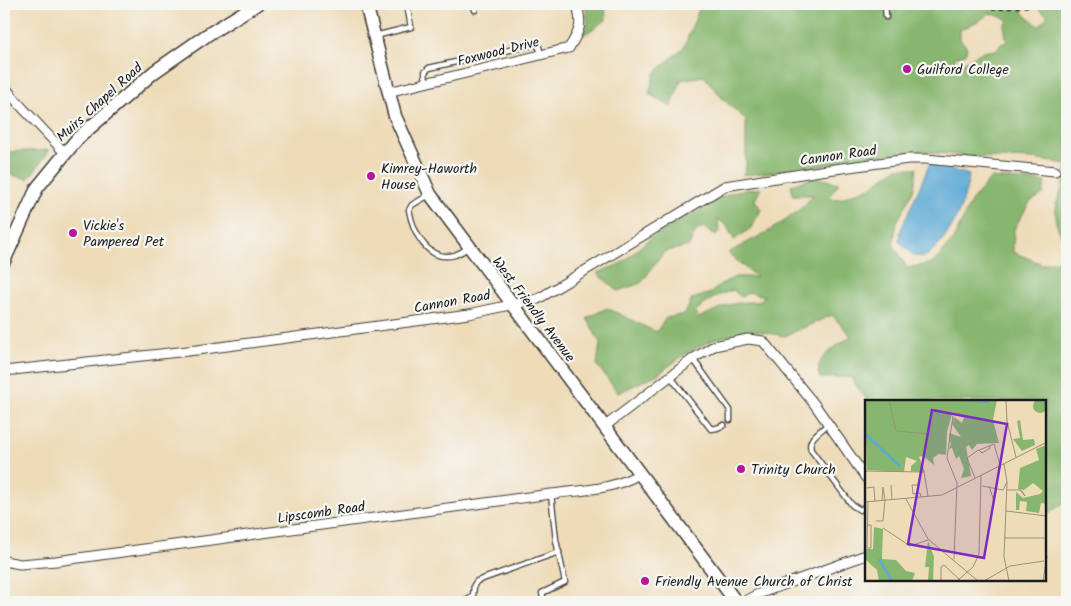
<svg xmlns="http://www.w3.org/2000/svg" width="1071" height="606" font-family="Kalam,sans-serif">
<rect width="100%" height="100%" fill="#f6f6f2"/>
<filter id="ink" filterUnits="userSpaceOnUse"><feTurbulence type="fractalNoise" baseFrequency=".02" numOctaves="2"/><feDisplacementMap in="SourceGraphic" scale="10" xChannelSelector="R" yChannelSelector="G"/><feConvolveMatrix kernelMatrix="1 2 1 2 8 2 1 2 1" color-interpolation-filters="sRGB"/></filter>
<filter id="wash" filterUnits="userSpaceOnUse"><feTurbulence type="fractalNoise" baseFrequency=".0096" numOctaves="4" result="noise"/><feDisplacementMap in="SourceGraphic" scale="20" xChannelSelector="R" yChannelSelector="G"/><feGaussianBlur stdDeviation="1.12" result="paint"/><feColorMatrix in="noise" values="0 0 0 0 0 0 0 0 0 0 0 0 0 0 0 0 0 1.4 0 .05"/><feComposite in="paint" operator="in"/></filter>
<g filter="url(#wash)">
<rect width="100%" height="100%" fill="#eedcb9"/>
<!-- forest -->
<g fill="#87b66e" stroke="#526945" fill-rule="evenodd">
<path d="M585 4H605L606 20 582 36 588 23Z"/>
<path d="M701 4H894L896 12 901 4H1018L1025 15 1039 26 1048 16 1040 10 1036 4H1067V164L1032 159 973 157 921 151 882 155 801 169 743 175 746 167V120L722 98 704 76 681 80 671 107 649 94 655 73 684 47ZM989 13 1003 17 1008 21 1004 25 1007 42 1001 44 996 50 982 52 958 66 954 58 965 54 967 47 960 39V30L982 19Z"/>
<path d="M50 150 28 179 4 173V152Z"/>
<path d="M1067 164V500L1046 516H1045V401H868L850 377 820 378C812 357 837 347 851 336L832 315 785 336 752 330 715 339 688 352 658 374 618 393 597 365 600 343 587 318 607 308 656 332 666 318 685 314 692 299 711 293 719 285 735 277H756L728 253C758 236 791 223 813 195H793L791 185 815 177 839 183 828 198 840 199 870 187 897 168H917L914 189 897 222 893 244 907 268 933 263 953 240 971 202 991 178 1045 182 1043 194 1030 202 1014 229 1013 252 1042 264 1060 260 1064 243 1056 223V205L1063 185ZM733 290 741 297 749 292 765 296 758 302C730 301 722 308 698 318L695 311 715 297Z"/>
<path d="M761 188 755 200 761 210 751 228 734 240 727 226 718 219 719 231 716 235 703 227 695 232 689 246 664 252 641 283 618 291 597 273 622 263 648 240 680 219 695 213 715 200 737 191Z"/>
</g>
<!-- water -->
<path fill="#5ca9d5" stroke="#3c6278" d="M930 163 969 175C965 205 950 240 924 257L914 256 899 241 900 232Z"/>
</g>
<g filter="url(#ink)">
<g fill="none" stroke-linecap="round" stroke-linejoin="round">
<!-- lane casing -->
<g stroke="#3c3934" stroke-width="7">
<g id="lane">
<path d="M474 4 475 10"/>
<path d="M885 4 886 17"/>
<path d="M375 36 411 27 407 4"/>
<path d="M426 82 425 72 429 68 536 44 539 47 541 55"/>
<path d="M429 195 412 205 409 210C413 231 427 263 455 255 460 253 465 250 469 247"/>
<path d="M693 359 730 410V420"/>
<path d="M670 376 711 429 717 428 724 425"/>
<path d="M828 424C820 432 807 438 811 450L852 505 860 510 866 506"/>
<path d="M459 602 468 600 473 596 474 585 477 581 559 552"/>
<path d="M544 602 542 593 565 582 556 540 551 494"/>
</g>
</g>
<!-- street casing -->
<g stroke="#3c3934" stroke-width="11">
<g id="street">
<path d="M4 86 18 103 65 153"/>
<path d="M388 92 569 48C581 29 582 25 577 4"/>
<path d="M4 371 197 350 469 314 538 299 725 186 820 171 908 159H926L1055 171"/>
<path d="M604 427 694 358 714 346 748 339 763 341 815 405 866 478"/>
<path d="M4 561 20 564 56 561 551 494C581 490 613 490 639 474"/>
<path d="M743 602 758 594 866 555"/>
</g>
</g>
<!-- secondary casing -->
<g stroke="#3c3934" stroke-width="15">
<g id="secondary">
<path d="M366 4 395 116 430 194 736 602"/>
<path d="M4 261 37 188 78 138 154 72 207 35 257 4"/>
</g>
</g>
<!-- path -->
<path stroke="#3c3934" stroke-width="2" stroke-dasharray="4 4" stroke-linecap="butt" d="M992 10 1052 4"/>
<!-- lane -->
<use href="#lane" stroke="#fff" stroke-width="4.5"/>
<!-- street -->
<use href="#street" stroke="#fff" stroke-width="9"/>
<!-- secondary -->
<use href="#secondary" stroke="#fff" stroke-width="12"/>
</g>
</g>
<!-- markers -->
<g fill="#b5179e" stroke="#f6f6f2" stroke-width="2">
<circle cx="907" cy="69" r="5"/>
<circle cx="371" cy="176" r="5"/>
<circle cx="73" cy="233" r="5"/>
<circle cx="741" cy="469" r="5"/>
<circle cx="645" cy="581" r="5"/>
</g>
<g text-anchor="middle" stroke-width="4.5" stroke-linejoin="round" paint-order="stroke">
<!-- street labels -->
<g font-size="14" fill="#1c1c1c" stroke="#f6f6f2">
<text transform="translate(498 51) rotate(-14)" y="5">Foxwood Drive</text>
<text transform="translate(99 102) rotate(-42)" y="5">Muirs Chapel Road</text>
<text transform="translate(838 155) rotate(-8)" y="5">Cannon Road</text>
<text transform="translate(452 301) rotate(-10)" y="5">Cannon Road</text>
<text transform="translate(534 309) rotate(53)" y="5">West Friendly Avenue</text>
<text transform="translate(321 512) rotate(-8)" y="5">Lipscomb Road</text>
</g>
<!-- poi labels -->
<g font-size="14" fill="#1c1c1c" stroke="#f6f6f2" text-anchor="start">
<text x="917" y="74">Guilford College</text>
<text x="381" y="173">Kimrey-Haworth<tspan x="381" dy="16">House</tspan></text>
<text x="83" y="230">Vickie's<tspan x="83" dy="16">Pampered Pet</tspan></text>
<text x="751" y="474">Trinity Church</text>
<text x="655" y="586">Friendly Avenue Church of Christ</text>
</g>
</g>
<!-- overview -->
<g transform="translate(865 400)">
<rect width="181" height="181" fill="#eedcb9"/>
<path d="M168 6a7 7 0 1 1 14 0a7 7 0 1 1-14 0ZM0 0H132L128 20 134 43 112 44 107 50 104 45 101 47 106 76 96 78 99 69 94 56 91 59 87 48 84 49 86 44 84 36V33L96 37 87 24 89 17 97 23 99 17 87 14 82 32 81 55 74 54 68 58 69 65 58 56 54 57 60 72 46 71V66L52 61 41 57 39 72 2 70ZM155 20 158 40 169 39 170 45 157 51 148 39 155 38 152 21ZM181 45V104L176 103 174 113 161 111 162 102 155 101 154 110H151V92L158 98 175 94 178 91 168 83 159 90 153 89 155 68 174 60 171 49ZM9 127 18 129 17 159 31 160 41 171 50 173 47 181H14L12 170 0 159V149H8ZM63 141 69 157 68 181H63L64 167H60Z" fill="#87b66e"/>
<path fill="none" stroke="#5ca9d5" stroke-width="2.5" d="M94 0 124 2M0 34 35 66M14 159 27 181"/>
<path fill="none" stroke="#9a8f7a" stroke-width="1" d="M24 0 31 31 65 34M141 0 142 21 151 57M88 16 82 58 92 83 89 159M114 50 117 53 125 48V45M139 64 142 82 139 157 144 181M0 71 59 72 63 96M110 78 102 58 112 51 129 44 135 65M26 85 27 100M55 85H47L48 94 55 93 56 97M117 86 138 90 142 82M124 86 129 101M2 88 9 87 10 101M142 90H155L157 91 160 96 155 90M41 99 63 139 113 181M17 101 18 87 20 100M0 102 77 95 182 42M141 111 182 116M11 121H18L20 100M3 125H6V148H2L3 101M18 128 45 146 63 140M140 138H182M76 181V167L79 165 95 180M92 181 108 167 114 154 116 75M119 181 145 166 179 161M178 181 182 156"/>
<path fill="#7b2cbf" fill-opacity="0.15" stroke="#7b2cbf" stroke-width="2.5" d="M67 10 142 24 119 158 43 144Z"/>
<rect width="181" height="181" fill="none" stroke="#1c1c1c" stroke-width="2.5"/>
</g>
<!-- margin -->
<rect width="1071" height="606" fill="none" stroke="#f6f6f2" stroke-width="20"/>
</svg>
